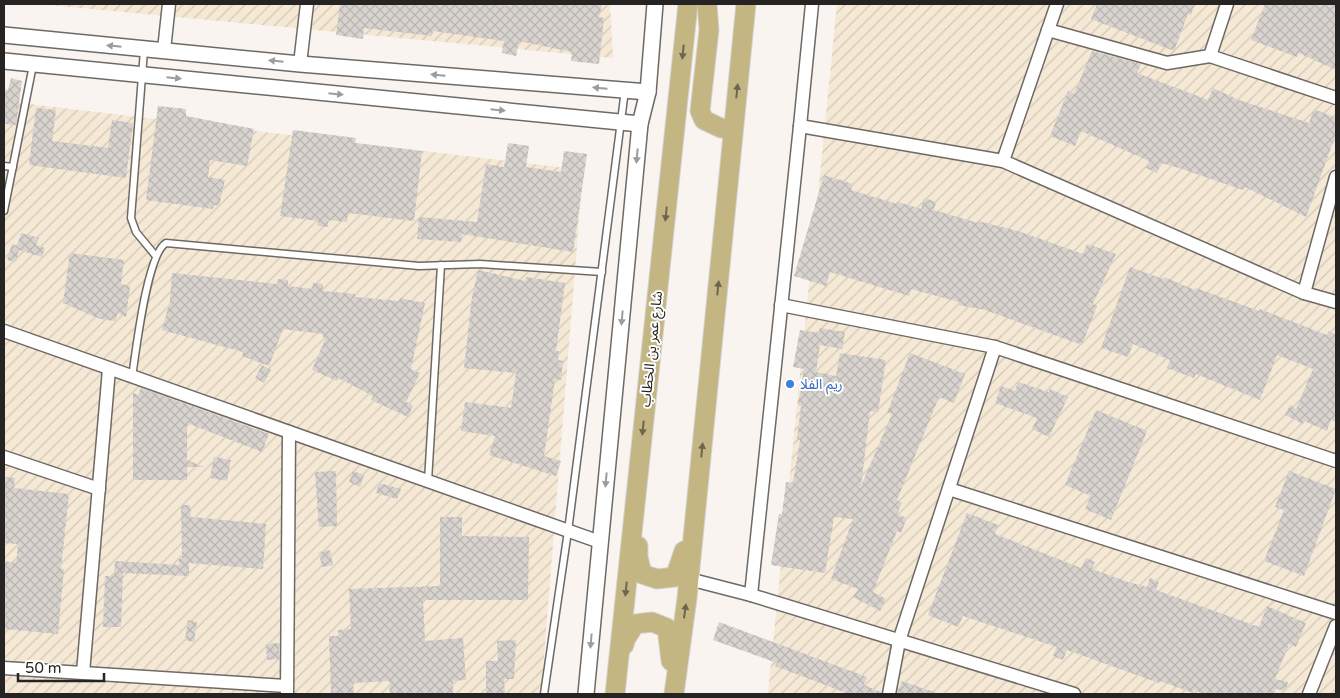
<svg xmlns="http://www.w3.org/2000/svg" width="1340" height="698" font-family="'Varela Round','Noto Sans Arabic',sans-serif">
<defs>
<pattern id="industrial-furrows" width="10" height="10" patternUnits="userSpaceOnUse" patternTransform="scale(1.25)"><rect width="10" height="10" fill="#f5e9d5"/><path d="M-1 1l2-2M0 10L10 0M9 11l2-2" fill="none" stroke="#d2c8b7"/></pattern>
<pattern id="building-cross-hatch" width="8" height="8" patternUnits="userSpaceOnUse" patternTransform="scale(1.25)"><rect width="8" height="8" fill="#d8d3cf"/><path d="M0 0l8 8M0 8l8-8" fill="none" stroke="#b9b5b1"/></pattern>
</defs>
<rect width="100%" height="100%" fill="#f9f4f0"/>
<!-- industrial -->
<g fill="url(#industrial-furrows)">
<path d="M38 4H610L613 58Z"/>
<path d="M837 4H1336V694H768Z"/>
<path d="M4 101 583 170 541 694H4Z"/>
</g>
<!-- building -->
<g fill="url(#building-cross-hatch)">
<path d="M340 4H492L511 6V4H602L599 17 604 18 599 64 571 61 572 52 519 41 516 56 502 53 504 41 433 31 432 36 364 28 363 39 336 35Z"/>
<path d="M1097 4H1195L1191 15 1188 14 1174 51 1091 19Z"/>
<path d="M1265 4H1336V70L1299 53 1297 57 1251 40Z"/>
<path d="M1092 51 1141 64 1137 73 1208 100 1213 88 1239 100 1309 123 1314 109 1336 118V134L1306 217 1245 187 1243 190 1179 168 1161 163 1157 173 1146 168 1149 161 1081 131 1075 146 1050 136 1068 91 1074 94Z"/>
<path d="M11 78 22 81 16 125 4 124V89L8 90Z"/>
<path d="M158 106 186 109V116L254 129 247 166 210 160 208 177 225 180 219 206 214 205 213 209 146 200Z"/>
<path d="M36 108 56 110 52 141 108 148 112 120 133 123 126 178 29 165Z"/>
<path d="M293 130 356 138 355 143 422 151 414 221 348 213 347 222 328 220V227L317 226 318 221 280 216Z"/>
<path d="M508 143 529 146 526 167 561 172 564 151 587 154 573 252 462 234 461 242 417 239 419 217 477 222 486 164 504 167Z"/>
<path d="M824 175 853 184 851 190 897 204 898 202 921 209 924 198 936 202 934 210 978 223V221L1018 231 1083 254 1087 244 1116 254 1093 304 1097 306 1082 345 985 310 958 305 959 302 911 289 909 296 830 272 826 286 794 276Z"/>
<path d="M21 233 39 238 36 245 45 248 42 257 19 250 16 262 7 260 12 244 17 246Z"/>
<path d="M70 253 124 260 121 284 130 286 126 317 118 313 115 321 100 319 63 303Z"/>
<path d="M1130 267 1163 279 1164 277 1195 290 1196 288 1259 311 1260 309 1327 335 1329 331 1336 335V422L1331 420 1327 431 1304 421 1303 424 1285 415 1290 405 1296 409 1313 369 1277 355 1260 400 1196 374 1194 378 1167 368 1170 360 1133 344 1128 357 1101 348Z"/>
<path d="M478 270 525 281 526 277 565 283 556 351H559L558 360 563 361 561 380 555 379 544 456 561 461 556 476 489 455 495 436 461 431 465 402 511 408 516 373 464 368 472 297Z"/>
<path d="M172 273 277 284 278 279 288 280V286L312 289 313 283 323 284V291L355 294V297L399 301 400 298 425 303 411 369 420 373 406 402 413 405 408 417 371 400 373 396 338 378 337 381 312 370 326 337H323V334L283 329 269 366 242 356 243 352 162 330 170 301Z"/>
<path d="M820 328 845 332 842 349 820 345 816 372 836 376 840 353 886 360 878 412 870 411 861 486 892 414 887 413 910 353 965 374 954 403 939 397 897 500 902 503 897 514 907 518 901 533 897 531 873 592 886 599 880 611 853 597 858 589 831 579 853 519 834 517 825 573 771 565 779 514H782L786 482 793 483 800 440 797 439 801 406 798 405 804 369 793 367 800 330 819 333Z"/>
<path d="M262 365 271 370 264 383 255 378Z"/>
<path d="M1018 382 1049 392 1050 389 1068 397 1049 437 1032 429 1037 418 995 403 1001 386 1015 391Z"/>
<path d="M141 388 269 434 262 452 187 423V460L204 467H187V480H133V393L138 395Z"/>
<path d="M1096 410 1147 431 1111 520 1085 509 1091 496 1065 485Z"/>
<path d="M214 457 231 460 227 481 210 478Z"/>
<path d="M336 471 337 526 319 527 315 472Z"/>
<path d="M353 471 364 475 360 487 349 482Z"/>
<path d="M1289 471 1336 489 1304 576 1264 561 1284 510 1275 507Z"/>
<path d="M4 477 15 478 14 488 69 494 61 569H64L58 634 4 629V561L16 563 18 544 4 543Z"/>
<path d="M379 483 401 489 397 499 376 493Z"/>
<path d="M181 505H190L191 517 266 524 263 569 189 563V576L123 573 121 627H103L105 576H114L115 561 179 565V559H182Z"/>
<path d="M967 513 998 525 995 534 1081 568 1086 558 1095 562 1092 569 1128 582 1147 587 1150 578 1159 582 1156 590 1259 627 1267 606 1306 623 1296 647 1289 644 1275 679 1288 682 1286 691 1276 689 1274 694H1204L1194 690 1193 693 1160 681 1159 683 1067 650 1063 660 1053 656 1057 647 963 616 958 627 928 615Z"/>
<path d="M440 517H462V536L529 537 528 600H423L425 641 463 638 466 680 453 681V694H390L389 681 353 683 354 694H331L329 636H338V630L351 629 349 589 440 586Z"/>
<path d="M330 550 333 565 322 567 319 552Z"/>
<path d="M188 620 197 622 194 642 185 640Z"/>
<path d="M719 622 867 677 864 685 881 692V694H849L775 666 777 663 713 640Z"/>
<path d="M516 640 514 679H504L505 694H486V661H498L497 641Z"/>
<path d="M279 643V659L267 660 266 644Z"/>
<path d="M902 681 937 693V694H897Z"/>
</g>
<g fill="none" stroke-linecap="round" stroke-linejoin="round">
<!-- service casing -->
<g stroke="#6d6965" stroke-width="9">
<g id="service">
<path d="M144 50 131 218 136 232 155 255"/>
<path d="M4 166 13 167"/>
<path d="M4 211 33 65"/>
<path d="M132 377C136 351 147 254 166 243L419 266 480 264 602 272"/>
<path d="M428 481 441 265"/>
<path d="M544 694 568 531 625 90"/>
</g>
</g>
<!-- minor casing -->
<g stroke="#6d6965" stroke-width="15">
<g id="minor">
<path d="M812 4 800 126 1003 161"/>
<path d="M1057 4 1003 161 1304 293 1336 302"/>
<path d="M1227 4 1210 56 1336 98"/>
<path d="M1048 30 1167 63 1210 56"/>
<path d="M164 50 169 4"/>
<path d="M300 64 307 4"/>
<path d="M1304 293 1336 177"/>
<path d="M781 305 995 347 1336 461"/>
<path d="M4 331 600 542"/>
<path d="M4 457 99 489"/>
<path d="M949 489 1336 613"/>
<path d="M689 579 751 595 1074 694"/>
<path d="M751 595 800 126"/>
<path d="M4 668 286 686"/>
<path d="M83 673 109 369"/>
<path d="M287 694 289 432"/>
<path d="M889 694 899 641 995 347"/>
<path d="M1309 694 1336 626"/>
</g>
</g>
<!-- tertiary casing -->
<g stroke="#6d6965" stroke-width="18">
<g id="tertiary">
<path d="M4 35 300 64 648 92"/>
<path d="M4 61 640 124"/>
<path d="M586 694 640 124 648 92 655 4"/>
</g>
</g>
<!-- primary casing -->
<g stroke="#d4d3d3" stroke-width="21">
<g id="primary">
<path d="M707 4 709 30 700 111 704 120 721 128 733 129"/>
<path d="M638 546V557L642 574 657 579 675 577 684 551"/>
<path d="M624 645 625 640 635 624 652 622 667 628 671 661"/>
<path d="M615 694 688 4"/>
<path d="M674 694 687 598 746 4"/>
</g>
</g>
<!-- service -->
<use href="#service" stroke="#fff" stroke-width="6"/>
<!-- minor -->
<use href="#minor" stroke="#fff" stroke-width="12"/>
<!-- tertiary -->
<use href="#tertiary" stroke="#fff" stroke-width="15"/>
<!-- primary -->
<use href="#primary" stroke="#c4b682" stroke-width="19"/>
</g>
<!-- one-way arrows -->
<defs><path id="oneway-solid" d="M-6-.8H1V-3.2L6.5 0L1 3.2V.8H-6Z" transform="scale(1.25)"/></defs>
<g fill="#9d9c9c">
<use href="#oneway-solid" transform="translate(114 46) rotate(-174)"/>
<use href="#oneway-solid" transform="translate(276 61) rotate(-174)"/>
<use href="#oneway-solid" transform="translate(438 75) rotate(-175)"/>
<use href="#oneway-solid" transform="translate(174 78) rotate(6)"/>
<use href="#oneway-solid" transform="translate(600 88) rotate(-175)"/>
<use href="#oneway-solid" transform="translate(336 94) rotate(6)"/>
<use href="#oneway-solid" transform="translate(498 110) rotate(6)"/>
<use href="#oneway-solid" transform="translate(637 156) rotate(95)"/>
<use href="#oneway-solid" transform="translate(622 318) rotate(95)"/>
<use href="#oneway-solid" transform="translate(606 480) rotate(95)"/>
<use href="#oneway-solid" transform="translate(591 641) rotate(95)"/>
</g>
<g fill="#6d664e">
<use href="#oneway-solid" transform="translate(683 52) rotate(96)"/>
<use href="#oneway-solid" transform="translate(737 91) rotate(-84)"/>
<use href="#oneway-solid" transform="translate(666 214) rotate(96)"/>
<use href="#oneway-solid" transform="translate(718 288) rotate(-84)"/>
<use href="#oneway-solid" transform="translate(643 428) rotate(96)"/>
<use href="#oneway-solid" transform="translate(702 450) rotate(-84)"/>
<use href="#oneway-solid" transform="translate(626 589) rotate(96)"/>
<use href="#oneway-solid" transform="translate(685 611) rotate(-82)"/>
</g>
<!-- markers -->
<circle fill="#3f7fe0" stroke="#fff" stroke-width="2" cx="790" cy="384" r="5"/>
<g text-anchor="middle" stroke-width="4" stroke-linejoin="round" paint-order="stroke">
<!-- street labels -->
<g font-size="14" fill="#262423" stroke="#fff">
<text transform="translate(651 349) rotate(-84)" y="5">شارع عمر بن الخطاب</text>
</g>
<!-- shop labels -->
<g font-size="14" fill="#366cbe" stroke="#fff" text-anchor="start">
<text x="800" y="389">ريم الفلا</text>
</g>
</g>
<!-- border -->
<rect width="1340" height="698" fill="none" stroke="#262423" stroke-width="10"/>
<!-- scale -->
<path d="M18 673v8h86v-8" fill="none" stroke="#262423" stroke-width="2.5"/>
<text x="25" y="673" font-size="15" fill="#262423" stroke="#ffffff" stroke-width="4" paint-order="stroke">50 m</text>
</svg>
